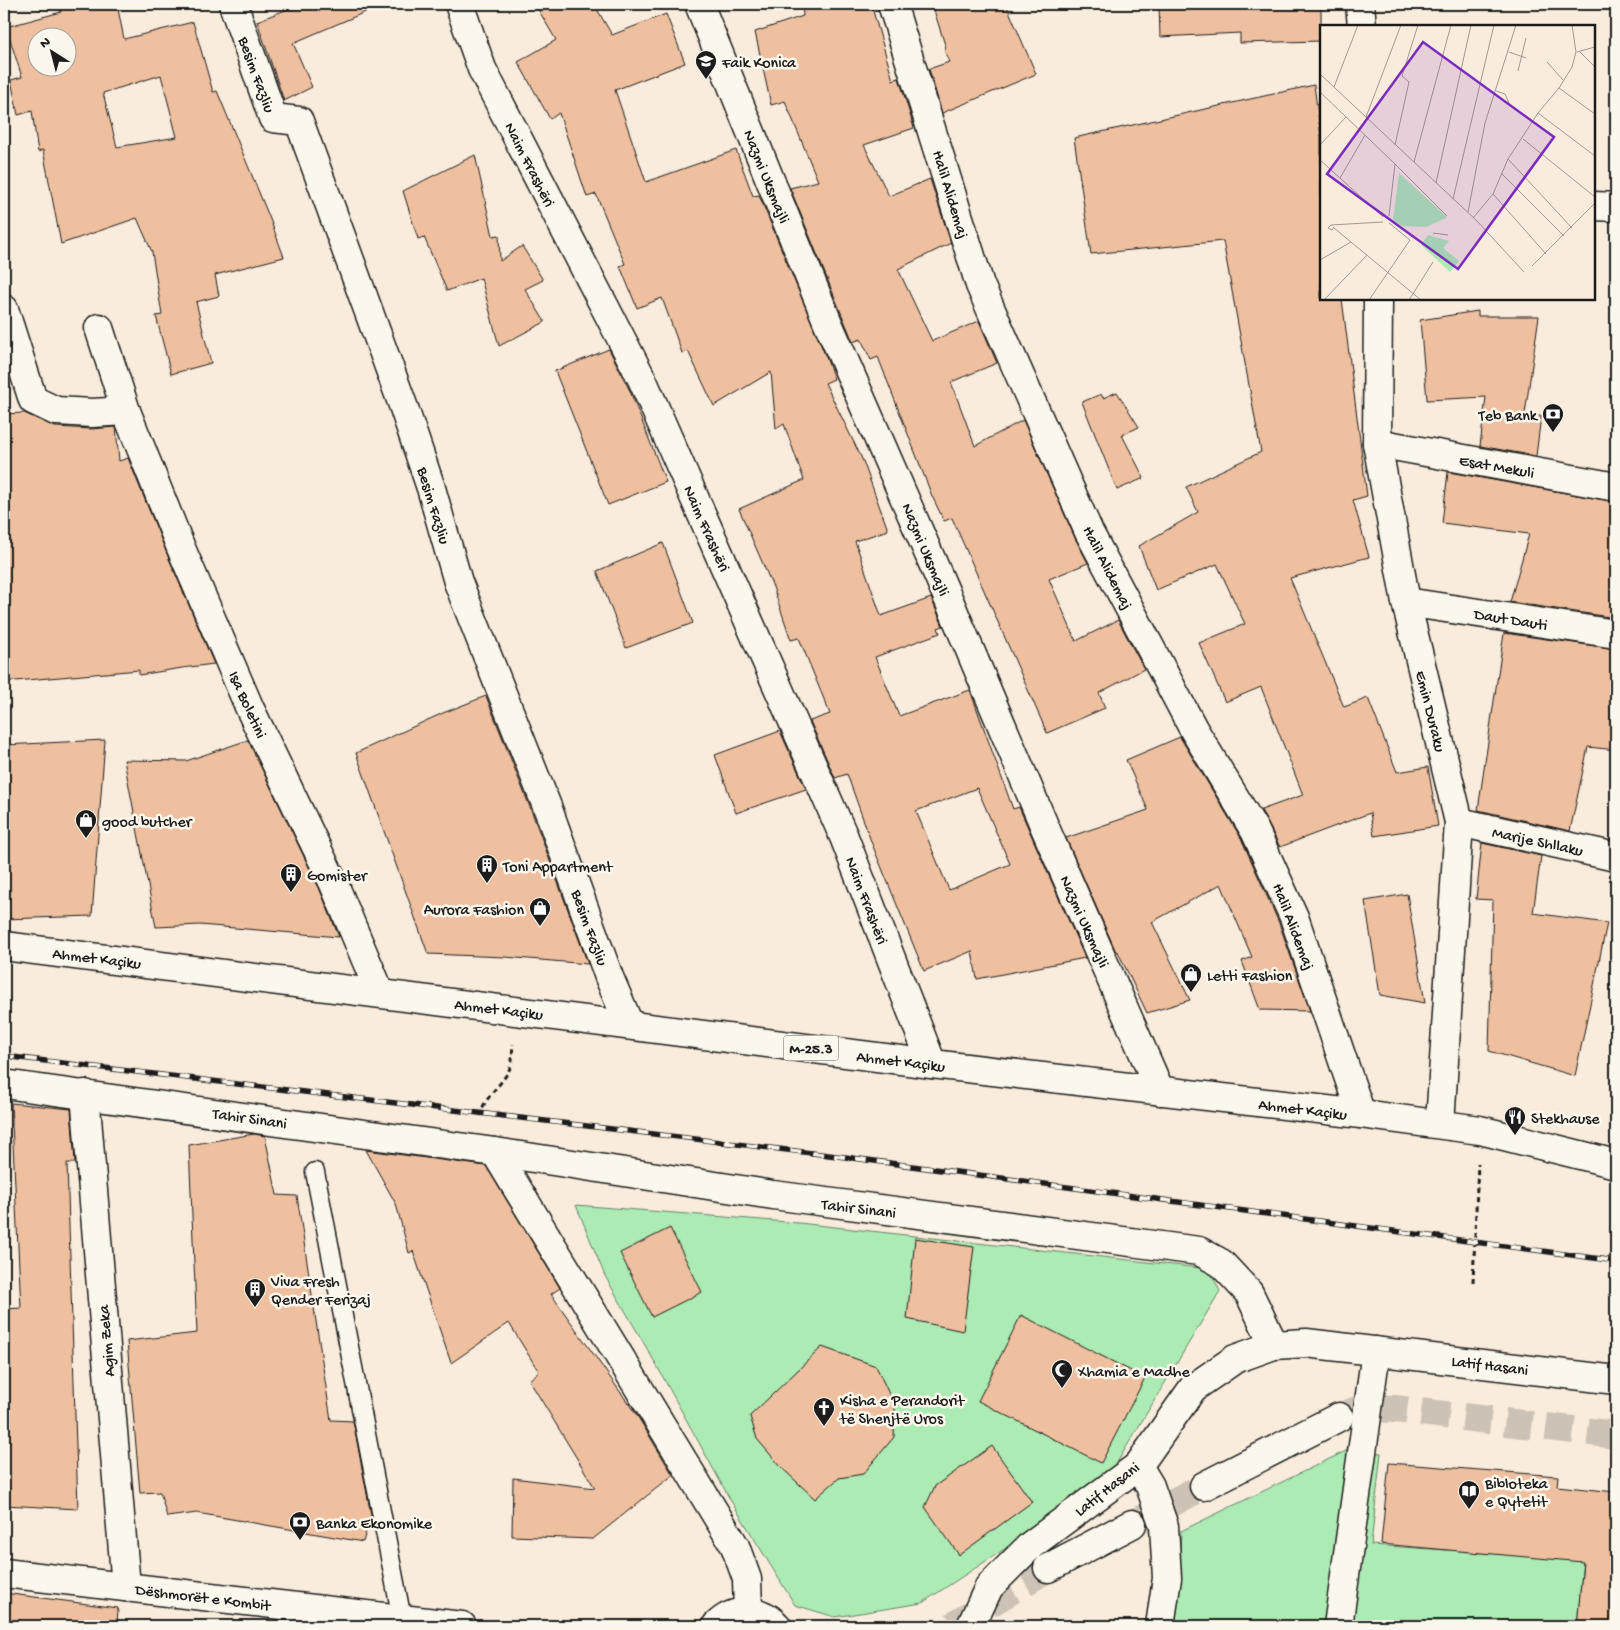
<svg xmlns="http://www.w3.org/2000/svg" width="1620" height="1630" font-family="'Gochi Hand',sans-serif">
<rect width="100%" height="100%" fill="#f9ecdd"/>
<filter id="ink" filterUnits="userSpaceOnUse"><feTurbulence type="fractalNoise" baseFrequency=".02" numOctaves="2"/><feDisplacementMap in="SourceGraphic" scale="10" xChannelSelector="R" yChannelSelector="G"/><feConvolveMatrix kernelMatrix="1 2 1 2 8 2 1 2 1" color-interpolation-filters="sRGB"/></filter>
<g filter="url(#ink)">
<!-- green -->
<g fill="#acebb3" stroke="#648468">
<path d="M576 1205 799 1223 1209 1269 1220 1291 1109 1476 1070 1506 922 1603 835 1617 795 1605 731 1501 653 1359 605 1276Z"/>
<path d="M1350 1449 1381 1453 1371 1545 1583 1559 1577 1626H1176L1181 1531Z"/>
</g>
<!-- building -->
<g fill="#efc09f" stroke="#1c1c1c" fill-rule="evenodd">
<path d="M59 4H117L124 39 193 22 213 92 217 91 270 219 284 257 215 275 219 296 196 302 211 363 171 374 156 316 162 315 152 252 137 218 61 244 43 150 38 152 32 111 18 115 11 80 22 77 6 27 61 12ZM38 38H68V68H38ZM161 75 177 137 117 147 103 93Z"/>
<path d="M301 4H384L293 43 312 87 284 101 257 21Z"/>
<path d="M535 4H594L612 35 666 14 685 63 615 90 646 182 736 150 753 196 759 195 826 357 834 379 825 383 863 461 888 530 855 541 881 616 931 598 943 626 938 628 940 633 875 657 899 716 970 690 1013 809 1019 807 1085 958 977 979 972 951 924 971 872 844 847 774 835 778 810 721 830 714 799 638 791 640 773 587 739 509 804 480 784 424 776 429 771 372 714 406 688 351 682 353 662 298 637 308 620 266 625 264 596 194 587 197 559 113 550 119 518 62 556 40ZM977 788 1010 864 949 890 916 811Z"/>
<path d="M802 4H871L893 80 899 78 914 128 864 145 889 196 930 179 951 243 898 269 932 341 979 321 997 363 951 382 975 446 1023 420 1075 538 1088 563 1049 579 1076 641 1118 620 1144 669 1099 693 1105 708 1047 733 952 518 944 521 932 496 878 357 871 360 861 339 853 342 790 188 818 181 785 101 771 105 755 32 803 16Z"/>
<path d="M932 4H1006L1036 74 942 113 929 69 949 62 944 50 946 48Z"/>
<path d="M1159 4H1321V41L1240 43V33L1160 37Z"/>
<path d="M1314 85 1321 137V299H1342L1367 496 1353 500 1369 557 1290 578 1344 707 1368 698 1397 772 1428 767 1438 826 1374 836 1370 813 1280 847 1261 810 1303 795 1261 687 1225 702 1199 643 1245 624 1217 564 1156 590 1139 546 1198 512 1186 487 1261 452 1223 241 1091 254 1074 138Z"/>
<path d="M475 155 493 236 499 235 500 261 522 246 543 280 525 289 545 322 499 346 481 278 447 291 424 237 418 239 403 191Z"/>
<path d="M1478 311V316H1539L1525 414 1541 416 1536 456 1480 446 1486 397 1427 400 1420 320Z"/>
<path d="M609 349 630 391 666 482 608 505 555 371Z"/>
<path d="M1117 392 1139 427 1122 435 1144 478 1117 490 1082 402 1101 394 1103 398Z"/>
<path d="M24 413 55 427 91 429 116 427 119 461 128 458 167 554 214 664 182 668 139 675V670L4 682V414Z"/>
<path d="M1448 472 1616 502V618L1510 602 1529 534 1442 523Z"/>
<path d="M663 543 693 623 626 648 597 571Z"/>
<path d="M1504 633 1616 649V750L1588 747 1570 831 1478 810Z"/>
<path d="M486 696 533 815 588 964 505 957 428 954 356 753 443 713Z"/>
<path d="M780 731 806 789 736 813 715 755Z"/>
<path d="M1180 737 1241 838 1279 923 1310 1011 1260 1010 1242 961 1252 957 1221 884 1152 922 1190 1000 1147 1013 1118 952H1116L1066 838 1148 810 1126 760Z"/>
<path d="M105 740 92 916 4 919V745Z"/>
<path d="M248 740 320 890 339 937 200 925 156 927 124 760 186 761Z"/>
<path d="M1482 843 1541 856 1533 913 1607 923 1575 1076 1489 1051 1493 900 1476 899Z"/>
<path d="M1407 894 1425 1003 1380 995 1365 901Z"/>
<path d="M11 1103 71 1109 75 1163H67L78 1509 4 1505V1309L21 1308Z"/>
<path d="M254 1134 265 1136 277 1195 297 1196 331 1420 353 1421 371 1515 363 1542 197 1513 167 1517 160 1492 140 1493 127 1341 197 1333 189 1145Z"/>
<path d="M366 1150 486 1166 560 1288 551 1294 638 1417 673 1475 593 1539 512 1536 513 1478 595 1488 529 1380 539 1372 509 1323 451 1363 413 1251 409 1253 396 1204Z"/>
<path d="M670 1228 702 1292 652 1317 620 1253Z"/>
<path d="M915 1238 974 1247 963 1331 907 1319Z"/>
<path d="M1021 1315 1145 1378 1101 1463 978 1401Z"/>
<path d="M822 1347 876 1366 895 1407 894 1437 863 1474 839 1478 815 1499 781 1467 757 1439 750 1416Z"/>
<path d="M992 1446 1032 1502 959 1555 925 1507 935 1486Z"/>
<path d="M1389 1463 1558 1476 1557 1486 1616 1492V1626H1577L1583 1562 1381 1544Z"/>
<path d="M4 1593 118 1608 117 1626H4Z"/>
</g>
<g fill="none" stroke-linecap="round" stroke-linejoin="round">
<!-- street-tunnel -->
<g stroke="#cdc2b6" stroke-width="28" stroke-dasharray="28 14" stroke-linecap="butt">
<path d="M1339 1417 1362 1408 1395 1409 1616 1435"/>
<path d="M1132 1524 1204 1486"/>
<path d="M953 1626 1048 1568"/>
</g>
<!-- lane casing -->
<g stroke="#1c1c1c" stroke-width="21">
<path id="lane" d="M315 1172 402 1619"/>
</g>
<!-- street casing -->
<g stroke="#1c1c1c" stroke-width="31">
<g id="street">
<path d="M233 4 273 118 299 121 404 408 431 488 458 582 548 809 609 977 629 1024"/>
<path d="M459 4 482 69 642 379 844 837 932 1064"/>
<path d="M699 4 828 323 945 591 1046 830 1160 1091"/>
<path d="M892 4 980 285 1089 532 1194 730 1255 831 1294 917 1361 1114"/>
<path d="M1360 4 1362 26"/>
<path d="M1594 206 1616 207"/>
<path d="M1378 299 1377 443 1406 602 1459 822 1440 1124"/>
<path d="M4 309 33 400 56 411 92 413 126 411 181 548 250 709 334 884 380 993"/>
<path d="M99 328 126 411"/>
<path d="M1377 443 1616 487"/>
<path d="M1406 602 1616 634"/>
<path d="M1459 822 1616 857"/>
<path d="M4 1084 495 1152 735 1546 747 1579 748 1612"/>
<path d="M85 1094 126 1587"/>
<path d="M495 1152 773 1195 1199 1251 1221 1263 1249 1293 1274 1345"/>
<path d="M1138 1466 1150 1486 1164 1526 1167 1578 1160 1626"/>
<path d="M1204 1486 1339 1417"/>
<path d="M1048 1568 1132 1524"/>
<path d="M4 1573 462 1626"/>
<path d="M716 1626C733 1608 761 1607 777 1626"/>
<path d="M971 1626 989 1587 1031 1545 1138 1466 1193 1388 1235 1359 1274 1345 1306 1343 1616 1380"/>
<path d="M1338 1626 1376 1351"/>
</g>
</g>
<!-- primary casing -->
<g stroke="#1c1c1c" stroke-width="31">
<path id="primary" d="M4 946 932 1064 1361 1114 1480 1130 1616 1164"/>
</g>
<!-- path -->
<g stroke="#1c1c1c" stroke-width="3" stroke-dasharray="5 4" stroke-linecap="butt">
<path d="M480 1116C484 1095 505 1084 511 1065 513 1059 512 1051 513 1044"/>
<path d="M1473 1282 1478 1163"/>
</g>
<!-- lane -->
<use href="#lane" stroke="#fbf7ec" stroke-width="18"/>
<!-- street -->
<use href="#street" stroke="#fbf7ec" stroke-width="28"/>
<!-- primary -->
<use href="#primary" stroke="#fbf7ec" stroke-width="28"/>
<!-- rail casing -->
<g stroke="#1c1c1c" stroke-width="5.5">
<path id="rail" d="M4 1056 845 1157 1616 1261"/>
</g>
<!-- rail -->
<use href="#rail" stroke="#fbf7ec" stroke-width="4" stroke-dasharray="11" stroke-linecap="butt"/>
</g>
</g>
<!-- icons -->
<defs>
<g id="school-pin" transform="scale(1.125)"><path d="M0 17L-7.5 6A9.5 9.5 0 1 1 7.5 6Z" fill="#1c1c1c" stroke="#fbf7ec"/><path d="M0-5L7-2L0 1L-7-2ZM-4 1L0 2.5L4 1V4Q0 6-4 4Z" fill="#fff"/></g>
<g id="bank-pin" transform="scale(1.125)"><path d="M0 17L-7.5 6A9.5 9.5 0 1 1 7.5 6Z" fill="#1c1c1c" stroke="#fbf7ec"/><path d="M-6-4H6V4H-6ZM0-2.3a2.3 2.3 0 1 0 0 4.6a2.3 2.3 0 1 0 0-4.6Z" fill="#fff"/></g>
<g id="shop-pin" transform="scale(1.125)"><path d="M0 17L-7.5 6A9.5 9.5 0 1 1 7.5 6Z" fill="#1c1c1c" stroke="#fbf7ec"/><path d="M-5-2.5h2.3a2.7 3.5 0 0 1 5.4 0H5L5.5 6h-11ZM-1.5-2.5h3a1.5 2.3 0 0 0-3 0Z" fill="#fff"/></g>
<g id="building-pin" transform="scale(1.125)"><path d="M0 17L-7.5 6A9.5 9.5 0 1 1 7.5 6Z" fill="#1c1c1c" stroke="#fbf7ec"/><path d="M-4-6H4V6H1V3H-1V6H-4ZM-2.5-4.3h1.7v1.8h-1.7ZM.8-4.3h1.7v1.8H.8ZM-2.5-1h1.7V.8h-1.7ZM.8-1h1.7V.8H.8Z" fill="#fff"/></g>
<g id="restaurant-pin" transform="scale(1.125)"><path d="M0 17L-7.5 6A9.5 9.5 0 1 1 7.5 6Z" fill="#1c1c1c" stroke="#fbf7ec"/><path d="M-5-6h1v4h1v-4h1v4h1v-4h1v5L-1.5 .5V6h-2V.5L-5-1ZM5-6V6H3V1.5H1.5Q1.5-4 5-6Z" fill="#fff"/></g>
<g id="mosque-pin" transform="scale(1.125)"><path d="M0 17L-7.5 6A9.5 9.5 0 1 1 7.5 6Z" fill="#1c1c1c" stroke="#fbf7ec"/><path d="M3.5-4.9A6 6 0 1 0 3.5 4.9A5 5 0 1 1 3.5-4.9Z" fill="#fff"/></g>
<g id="church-pin" transform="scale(1.125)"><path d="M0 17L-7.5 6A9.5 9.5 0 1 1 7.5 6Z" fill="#1c1c1c" stroke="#fbf7ec"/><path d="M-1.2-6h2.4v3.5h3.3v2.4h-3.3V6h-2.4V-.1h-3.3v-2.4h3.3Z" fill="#fff"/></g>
<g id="library-pin" transform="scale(1.125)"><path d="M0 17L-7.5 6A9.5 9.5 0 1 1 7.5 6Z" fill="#1c1c1c" stroke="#fbf7ec"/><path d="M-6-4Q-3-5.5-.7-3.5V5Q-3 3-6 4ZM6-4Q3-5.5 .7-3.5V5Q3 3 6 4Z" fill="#fff"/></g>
</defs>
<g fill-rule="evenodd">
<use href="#school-pin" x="706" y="61"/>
<use href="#bank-pin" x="1553" y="414"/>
<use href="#shop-pin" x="86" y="820"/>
<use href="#building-pin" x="487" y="865"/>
<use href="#building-pin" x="291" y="874"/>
<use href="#shop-pin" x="540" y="908"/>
<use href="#shop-pin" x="1191" y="974"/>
<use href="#restaurant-pin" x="1515" y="1117"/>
<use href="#building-pin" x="255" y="1289"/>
<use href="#mosque-pin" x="1062" y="1370"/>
<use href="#church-pin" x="824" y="1408"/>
<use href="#library-pin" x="1469" y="1491"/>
<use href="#bank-pin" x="300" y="1522"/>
</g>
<g text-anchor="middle" stroke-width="5" stroke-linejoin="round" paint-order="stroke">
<!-- shield labels -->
<rect fill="#fbf7ec" stroke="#5f5e5a" stroke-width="1" x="783.5" y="1035.5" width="55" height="25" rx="4"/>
<g font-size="15" font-weight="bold" fill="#1c1c1c">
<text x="811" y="1053">M-25.3</text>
</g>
<!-- poi labels -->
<g font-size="16" fill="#1c1c1c" stroke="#fbf7ec" text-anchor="start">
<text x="722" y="67">Faik Konica</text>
<text x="1537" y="420" text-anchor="end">Teb Bank</text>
<text x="102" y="826">good butcher</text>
<text x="503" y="871">Toni Appartment</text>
<text x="307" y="880">Gomister</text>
<text x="524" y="914" text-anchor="end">Aurora Fashion</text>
<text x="1207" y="980">Letti Fashion</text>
<text x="1531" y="1123">Stekhause</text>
<text x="271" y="1286">Viva Fresh<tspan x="271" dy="18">Qender Ferizaj</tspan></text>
<text x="1078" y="1376">Xhamia e Madhe</text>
<text x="840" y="1405">Kisha e Perandorit<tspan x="840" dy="18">të Shenjtë Uros</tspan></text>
<text x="1485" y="1488">Bibloteka<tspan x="1485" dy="18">e Qytetit</tspan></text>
<text x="316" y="1528">Banka Ekonomike</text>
</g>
<!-- street labels -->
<g font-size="16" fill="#1c1c1c" stroke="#fbf7ec">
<text transform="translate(258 74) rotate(70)" y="6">Besim Fazliu</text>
<text transform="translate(531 164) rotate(63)" y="6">Naim Frashëri</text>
<text transform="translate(768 176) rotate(68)" y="6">Nazmi Uksmajli</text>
<text transform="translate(952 194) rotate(73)" y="6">Halil Alidemaj</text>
<text transform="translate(1497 465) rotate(10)" y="6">Esat Mekuli</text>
<text transform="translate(435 505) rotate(73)" y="6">Besim Fazliu</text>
<text transform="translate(708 528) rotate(66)" y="6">Naim Frashëri</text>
<text transform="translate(927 549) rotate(67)" y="6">Nazmi Uksmajli</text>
<text transform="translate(1109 567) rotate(63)" y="6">Halil Alidemaj</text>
<text transform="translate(1511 618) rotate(9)" y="6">Daut Dauti</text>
<text transform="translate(249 704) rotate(66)" y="6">Isa Boletini</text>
<text transform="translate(1432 711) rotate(76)" y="6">Emin Duraku</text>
<text transform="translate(1538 840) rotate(12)" y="6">Marije Shllaku</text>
<text transform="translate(868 900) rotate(69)" y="6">Naim Frashëri</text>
<text transform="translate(1086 921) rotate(66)" y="6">Nazmi Uksmajli</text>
<text transform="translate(1295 926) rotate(69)" y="6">Halil Alidemaj</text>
<text transform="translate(591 927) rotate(70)" y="6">Besim Fazliu</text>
<text transform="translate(97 957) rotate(7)" y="6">Ahmet Kaçiku</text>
<text transform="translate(499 1008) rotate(7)" y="6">Ahmet Kaçiku</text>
<text transform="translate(901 1060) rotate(7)" y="6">Ahmet Kaçiku</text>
<text transform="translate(1303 1108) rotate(7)" y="6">Ahmet Kaçiku</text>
<text transform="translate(250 1117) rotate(8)" y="6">Tahir Sinani</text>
<text transform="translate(859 1207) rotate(7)" y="6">Tahir Sinani</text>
<text transform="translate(105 1341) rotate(-95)" y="6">Agim Zeka</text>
<text transform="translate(1490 1364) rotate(7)" y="6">Latif Hasani</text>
<text transform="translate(1106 1488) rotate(-38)" y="6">Latif Hasani</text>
<text transform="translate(203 1596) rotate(7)" y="6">Dëshmorët e Kombit</text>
</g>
</g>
<!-- overview -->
<g transform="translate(1320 25)">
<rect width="275" height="275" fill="#f9ecdd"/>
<path d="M79 148 126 191V193L106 202 83 201 75 197 73 194ZM108 210 129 216 123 223 139 236 130 247 101 220Z" fill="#acebb3"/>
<path fill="none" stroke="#a19990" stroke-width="1" d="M252 0 256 27M189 27 206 33M257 27 275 22M260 27 275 42M227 37 243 55M198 46 206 13M0 49 156 195 204 247M14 62 38 0M239 63 275 89M176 66 185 69 189 78M0 67 75 139 69 191M218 88 275 131M46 92 81 0M203 114 275 172M0 120 26 92M75 120 89 57 82 51 98 0M188 134 252 203M0 135 63 192M94 137 131 0M75 139 127 191M181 148 244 211M20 153 45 110M116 158 151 0M173 169 226 229M133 174 174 0M148 187 165 98 196 0M153 193 173 169 188 134 218 88 239 63 252 42 256 27M14 202 12 205 8 203 11 200 63 197M14 203 101 275M113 208 128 210M0 235 31 217M212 241 275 178M4 275 47 230M49 275 90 215 69 198M89 275 113 237"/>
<path fill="#7b2cbf" fill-opacity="0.15" stroke="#7b2cbf" stroke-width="2.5" d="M103 17 234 112 138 244 7 149Z"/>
<rect width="275" height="275" fill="none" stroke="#1c1c1c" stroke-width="2.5"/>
</g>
<!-- margin -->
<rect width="1620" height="1630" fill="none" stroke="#fbf7ec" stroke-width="20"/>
<rect x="10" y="10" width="1600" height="1610" fill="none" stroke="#1c1c1c" stroke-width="2" filter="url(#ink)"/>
<!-- north arrow -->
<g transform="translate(52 52) rotate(324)"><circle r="24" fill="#fbf7ec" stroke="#a29f99"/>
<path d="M0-4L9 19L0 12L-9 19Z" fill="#1c1c1c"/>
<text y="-8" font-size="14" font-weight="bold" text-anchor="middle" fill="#1c1c1c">N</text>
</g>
</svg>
